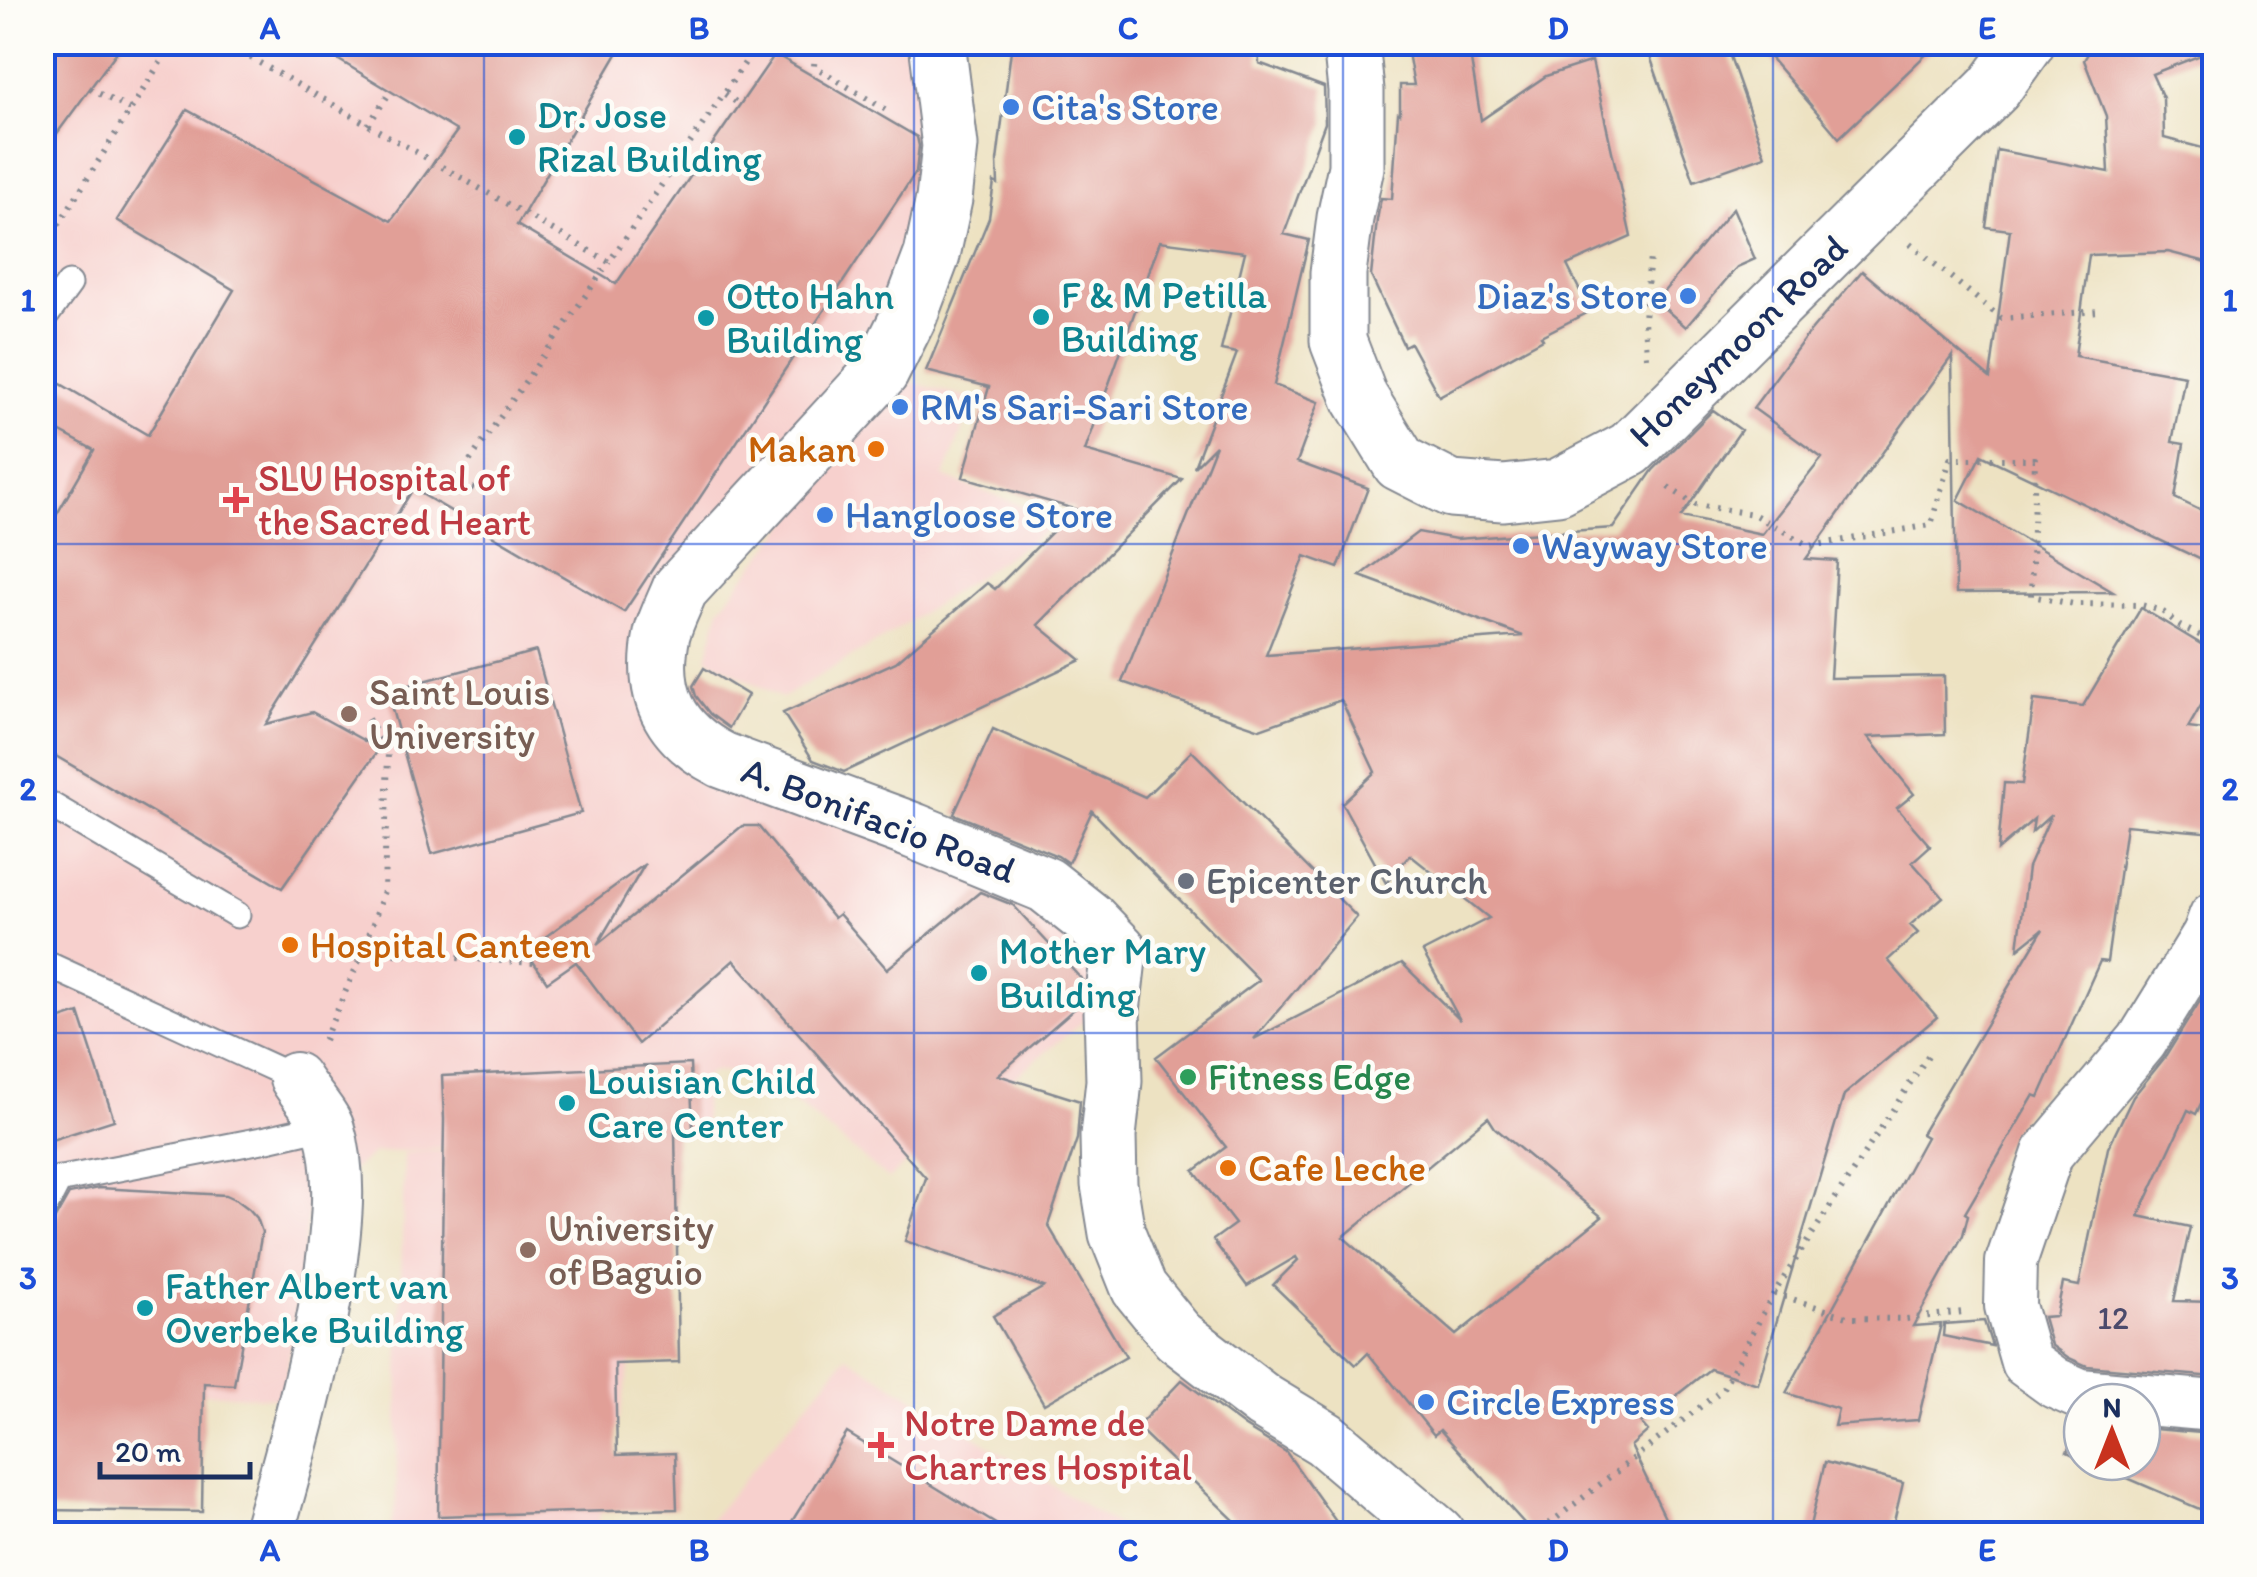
<svg xmlns="http://www.w3.org/2000/svg" width="2257" height="1577" font-family="Itim,sans-serif">
<rect width="100%" height="100%" fill="#fdfcf7"/>
<filter id="ink" filterUnits="userSpaceOnUse"><feTurbulence type="fractalNoise" baseFrequency=".01" numOctaves="2"/><feDisplacementMap in="SourceGraphic" scale="20" xChannelSelector="R" yChannelSelector="G"/><feConvolveMatrix kernelMatrix="1 2 1 2 8 2 1 2 1" color-interpolation-filters="sRGB"/></filter>
<filter id="wash" filterUnits="userSpaceOnUse"><feTurbulence type="fractalNoise" baseFrequency=".0048" numOctaves="4" result="noise"/><feDisplacementMap in="SourceGraphic" scale="40" xChannelSelector="R" yChannelSelector="G"/><feGaussianBlur stdDeviation="2.25" result="paint"/><feColorMatrix in="noise" values="0 0 0 0 0 0 0 0 0 0 0 0 0 0 0 0 0 1.4 0 .05"/><feComposite in="paint" operator="in"/></filter>
<g filter="url(#wash)">
<rect width="100%" height="100%" fill="#ede2c2"/>
<!-- built -->
<g fill="#f7d0cd">
<path d="M42 43H923L947 145 882 332 767 475 643 697 1085 927 1100 1008 888 1179 801 1107 737 1072H712L703 1080 705 1133 374 1153 309 1204 284 1399 43 1380Z"/>
<path d="M902 380 974 399 944 477 1062 520 892 633 782 698 707 658 720 608Z"/>
<path d="M676 1137 596 1534H389L396 1502 404 1153Z"/>
<path d="M847 1356 1130 1534H698Z"/>
</g>
<g id="blocks">
<!-- building -->
<g fill="#e19f97" fill-rule="evenodd">
<path d="M42 42H124L42 154Z"/>
<path d="M309 42H624L517 225 616 284 775 54 917 137 919 146 916 172 624 612 413 489 266 724 312 712 379 749 282 888 42 748V540L94 450 42 422V373L148 435 234 290 117 220 187 110 391 221 457 131Z"/>
<path d="M1012 42H1258L1259 63 1324 87 1325 123 1284 234 1309 240 1274 385 1319 402 1297 462 1368 488 1338 568 1305 556 1266 655 1523 636 1360 576 1418 532 1456 539 1613 528 1653 470 1713 410 1741 430 1681 517 1762 534 1822 458 1753 408 1805 338 1862 271 1990 378 2010 230 1986 227 1997 150 2109 172 2106 116 2084 60 2095 42H2214V50L2152 74 2163 98 2164 138 2214 151V264L2168 252 2089 255 2075 356 2185 376 2172 442 2184 444 2175 498 2214 517V566L1981 455 1958 500 2113 592 1956 593 1952 356 1806 559 1837 561 1830 678 1944 676 1945 734 1868 737 1914 794 1897 808 1930 846 1912 862 1943 897 1910 925 1918 933 1888 960 1937 1017 1844 1095 1758 1384 1710 1369 1641 1423 1648 1431 1631 1446 1673 1534H1534L1440 1430 1434 1435 1368 1353 1356 1365 1273 1285 1298 1260 1296 1257 1247 1286 1213 1240 1235 1224 1194 1171 1226 1147 1156 1057 1259 980 1092 811 1068 863 1058 856 954 814 993 729 1145 797 1192 751 1357 917 1254 1039 1402 963 1460 1020 1423 952 1489 918 1410 855 1386 883 1342 803 1375 772 1341 700 1260 729 1122 682 1216 445 1194 467 1237 353 1221 350 1245 252 1160 241 1085 451 1182 479 1038 625 1081 660 844 772 813 760 783 713 896 662 987 583 995 589 1075 509 963 477 989 387 926 371 989 218 994 182 998 184 997 161ZM1488 1117 1495 1128 1602 1217 1456 1335 1343 1237Z"/>
<path d="M1406 42H1468L1481 120 1546 76 1592 61 1631 237 1567 265 1590 311 1541 336 1543 339 1439 396 1410 343 1404 346 1371 276 1377 220 1381 198 1392 199 1398 113 1400 114V85H1414Z"/>
<path d="M1645 42H1725L1765 156 1694 181Z"/>
<path d="M1757 42H1939L1839 138Z"/>
<path d="M1733 208 1755 259 1737 267 1686 327 1656 301Z"/>
<path d="M2141 608 2214 652V683L2188 728 2214 731V833L2126 825 2107 962 2100 961 2039 1097 2034 1095 1965 1213 1968 1215 1963 1235 1913 1326 1941 1324 1918 1420 1834 1426 1838 1409 1786 1393 1926 1137 1921 1134 2043 929 2018 949 2028 867 2051 815 2032 832 2034 819 1998 850 2004 783 2022 784 2034 700 2083 706Z"/>
<path d="M536 651 581 813 432 854 387 691Z"/>
<path d="M704 668 748 695 729 728 710 714 696 696 693 686Z"/>
<path d="M742 826H758L834 918 839 914 887 969 980 892 1013 905 1084 982 1081 1003 998 1075 1080 1101 1077 1139 1048 1225 1126 1357 1044 1404 993 1316 1044 1287 905 1241 926 1178 734 960 638 1044 576 962 547 982 526 951 645 864 597 945Z"/>
<path d="M2214 978V1076L2196 1114 2188 1110 2139 1216 2190 1227 2174 1301 2214 1302V1377L2087 1366 2069 1358 2051 1345 2043 1317 2056 1316 2063 1283 2079 1286 2108 1148 2133 1097 2166 1056Z"/>
<path d="M79 1013 114 1120 42 1143V1025Z"/>
<path d="M690 1064 693 1129 675 1130 679 1362 615 1364 617 1455 675 1453 677 1509 438 1516 444 1119 442 1076Z"/>
<path d="M99 1188 226 1195 237 1200 249 1209 257 1218 262 1232 234 1385 204 1383 202 1512 42 1510V1242L69 1194Z"/>
<path d="M1984 1321 1992 1346 1943 1336 1944 1324Z"/>
<path d="M1182 1380 1245 1427 1286 1452 1345 1534H1245L1234 1520 1137 1427Z"/>
<path d="M2080 1423H2082V1459L2067 1452Z"/>
<path d="M2142 1428 2213 1434 2204 1511 2090 1462H2142Z"/>
<path d="M847 1433 1012 1534H784Z"/>
<path d="M1825 1462 1903 1483 1891 1534H1808Z"/>
</g>
</g>
</g>
<g filter="url(#ink)">
<use href="#blocks" fill-opacity="0" stroke="#848890" stroke-width="2.5"/>
<g fill="none" stroke-linecap="round" stroke-linejoin="round">
<!-- lane casing -->
<g stroke="#848890" stroke-width="29">
<g id="lane">
<path d="M42 321 69 284"/>
<path d="M42 800 237 915"/>
<path d="M42 962 295 1078"/>
<path d="M42 1183 267 1139 328 1125"/>
<path d="M42 1212 59 1179"/>
</g>
</g>
<!-- street casing -->
<g stroke="#848890" stroke-width="54">
<g id="street">
<path d="M2214 917 2208 934 2142 1041 2048 1153 2011 1262 2010 1306 2026 1362 2055 1383 2080 1394 2214 1406"/>
<path d="M268 1534C293 1446 318 1357 331 1266 337 1221 342 1172 329 1129 325 1116 303 1092 295 1078"/>
</g>
</g>
<!-- secondary casing -->
<g stroke="#848890" stroke-width="59">
<g id="secondary">
<path d="M937 42 950 146 944 199 932 255 909 316 881 372 680 589C674 604 666 619 662 634 650 693 669 733 722 760L914 831 1046 885 1089 919 1119 950 1112 1011 1114 1081 1108 1136 1109 1184 1117 1233 1139 1288 1178 1336 1264 1402 1325 1439 1437 1534"/>
<path d="M1351 42 1356 90V167L1345 218 1338 273V341L1360 398 1400 463 1451 489 1503 493 1558 487 1630 449 1994 88 2027 42"/>
</g>
</g>
<!-- path -->
<g stroke="#848890" stroke-width="6" stroke-dasharray="2.5 8" stroke-linecap="butt">
<path d="M223 42 609 262 759 42"/>
<path d="M816 42 814 66 891 113"/>
<path d="M90 89 131 110"/>
<path d="M725 94 740 105"/>
<path d="M368 125 391 91"/>
<path d="M1910 244 2001 318 2100 311"/>
<path d="M42 251 173 42"/>
<path d="M1646 357 1644 318 1650 257"/>
<path d="M1668 487 1696 505 1753 514 1810 546 1931 525 1950 459H2035L2031 596 2074 604 2141 605 2162 611 2180 626 2214 642"/>
<path d="M474 489 457 479 609 262"/>
<path d="M363 952 534 963"/>
<path d="M324 1040 363 952 384 891 388 752 365 714"/>
<path d="M1774 1293 1850 1318 1906 1319 1963 1312"/>
<path d="M1531 1534 1541 1530 1722 1390 1774 1293 1931 1051"/>
</g>
<!-- lane -->
<use href="#lane" stroke="#fff" stroke-width="25"/>
<!-- street -->
<use href="#street" stroke="#fff" stroke-width="50"/>
<!-- secondary -->
<use href="#secondary" stroke="#fff" stroke-width="55"/>
</g>
</g>
<!-- grid -->
<path fill="none" stroke="#1d4ed8" stroke-width="2.5" stroke-opacity="0.55" d="M484 42V1534M914 42V1534M1343 42V1534M1773 42V1534M42 544H2214M42 1033H2214"/>
<!-- markers -->
<g fill="#3f7fe0" stroke="#fdfcf7" stroke-width="4">
<circle cx="1011" cy="107" r="10"/>
<circle cx="1688" cy="296" r="10"/>
<circle cx="900" cy="407" r="10"/>
<circle cx="825" cy="515" r="10"/>
<circle cx="1521" cy="546" r="10"/>
<circle cx="1426" cy="1402" r="10"/>
</g>
<g fill="#0f9aa8" stroke="#fdfcf7" stroke-width="4">
<circle cx="517" cy="137" r="10"/>
<circle cx="1041" cy="317" r="10"/>
<circle cx="706" cy="318" r="10"/>
<circle cx="979" cy="973" r="10"/>
<circle cx="567" cy="1103" r="10"/>
<circle cx="145" cy="1308" r="10"/>
</g>
<g fill="#e8710a" stroke="#fdfcf7" stroke-width="4">
<circle cx="876" cy="449" r="10"/>
<circle cx="290" cy="945" r="10"/>
<circle cx="1228" cy="1168" r="10"/>
</g>
<g fill="#e0444e" stroke="#fdfcf7" stroke-width="4">
<path d="M231 485h10v10h10v10h-10v10h-10v-10h-10v-10h10z"/>
<path d="M876 1430h10v10h10v10h-10v10h-10v-10h-10v-10h10z"/>
</g>
<g fill="#8d6e63" stroke="#fdfcf7" stroke-width="4">
<circle cx="349" cy="714" r="10"/>
<circle cx="528" cy="1250" r="10"/>
</g>
<circle fill="#6b7280" stroke="#fdfcf7" stroke-width="4" cx="1186" cy="881" r="10"/>
<circle fill="#2e9e5b" stroke="#fdfcf7" stroke-width="4" cx="1188" cy="1077" r="10"/>
<g text-anchor="middle" stroke-width="9" stroke-linejoin="round" paint-order="stroke">
<!-- number labels -->
<g font-size="32" fill="#4c4b6c">
<text x="2113" y="1329">12</text>
</g>
<!-- shop labels -->
<g font-size="38" fill="#366cbe" stroke="#fdfcf7" text-anchor="start">
<text x="1031" y="120">Cita's Store</text>
<text x="1668" y="309" text-anchor="end">Diaz's Store</text>
<text x="920" y="420">RM's Sari-Sari Store</text>
<text x="845" y="528">Hangloose Store</text>
<text x="1541" y="559">Wayway Store</text>
<text x="1446" y="1415">Circle Express</text>
</g>
<!-- culture labels -->
<g font-size="38" fill="#0d838f" stroke="#fdfcf7" text-anchor="start">
<text x="537" y="128">Dr. Jose<tspan x="537" dy="44">Rizal Building</tspan></text>
<text x="1061" y="308">F &amp; M Petilla<tspan x="1061" dy="44">Building</tspan></text>
<text x="726" y="309">Otto Hahn<tspan x="726" dy="44">Building</tspan></text>
<text x="999" y="964">Mother Mary<tspan x="999" dy="44">Building</tspan></text>
<text x="587" y="1094">Louisian Child<tspan x="587" dy="44">Care Center</tspan></text>
<text x="165" y="1299">Father Albert van<tspan x="165" dy="44">Overbeke Building</tspan></text>
</g>
<!-- street labels -->
<g font-size="38" fill="#1b2f5e" stroke="#fdfcf7">
<text transform="translate(1738 341) rotate(-44)" y="13">Honeymoon Road</text>
<text transform="translate(879 820) rotate(21)" y="13">A. Bonifacio Road</text>
</g>
<!-- food labels -->
<g font-size="38" fill="#c56008" stroke="#fdfcf7" text-anchor="start">
<text x="856" y="462" text-anchor="end">Makan</text>
<text x="310" y="958">Hospital Canteen</text>
<text x="1248" y="1181">Cafe Leche</text>
</g>
<!-- health labels -->
<g font-size="38" fill="#be3a42" stroke="#fdfcf7" text-anchor="start">
<text x="258" y="491">SLU Hospital of<tspan x="258" dy="44">the Sacred Heart</tspan></text>
<text x="904" y="1436">Notre Dame de<tspan x="904" dy="44">Chartres Hospital</tspan></text>
</g>
<!-- education labels -->
<g font-size="38" fill="#785e54" stroke="#fdfcf7" text-anchor="start">
<text x="369" y="705">Saint Louis<tspan x="369" dy="44">University</tspan></text>
<text x="548" y="1241">University<tspan x="548" dy="44">of Baguio</tspan></text>
</g>
<!-- worship labels -->
<g font-size="38" fill="#5b616d" stroke="#fdfcf7" text-anchor="start">
<text x="1206" y="894">Epicenter Church</text>
</g>
<!-- leisure labels -->
<g font-size="38" fill="#27864d" stroke="#fdfcf7" text-anchor="start">
<text x="1208" y="1090">Fitness Edge</text>
</g>
</g>
<!-- margin -->
<rect width="2257" height="1577" fill="none" stroke="#fdfcf7" stroke-width="110"/>
<!-- north arrow -->
<g transform="translate(2112 1432)"><circle r="48" fill="#fdfcf7" stroke="#a3aaba" stroke-width="2.5"/>
<path d="M0-8L18 38L0 25L-18 38Z" fill="#c8321e"/>
<text y="-15" font-size="28" font-weight="bold" text-anchor="middle" fill="#1b2f5e">N</text>
</g>
<!-- scale -->
<path d="M100 1462v15h150v-15" fill="none" stroke="#1b2f5e" stroke-width="5"/>
<text x="115" y="1462" font-size="30" fill="#1b2f5e" stroke="#fdfcf7" stroke-width="8" paint-order="stroke">20 m</text>
<rect x="55" y="55" width="2147" height="1467" fill="none" stroke="#1d4ed8" stroke-width="4"/>
<g font-size="32" text-anchor="middle" font-weight="bold" fill="#1d4ed8">
<text x="270" y="39">A</text>
<text x="699" y="39">B</text>
<text x="1128" y="39">C</text>
<text x="1558" y="39">D</text>
<text x="1987" y="39">E</text>
<text x="28" y="311">1</text>
<text x="2230" y="311">1</text>
<text x="28" y="800">2</text>
<text x="2230" y="800">2</text>
<text x="28" y="1289">3</text>
<text x="2230" y="1289">3</text>
<text x="270" y="1561">A</text>
<text x="699" y="1561">B</text>
<text x="1128" y="1561">C</text>
<text x="1558" y="1561">D</text>
<text x="1987" y="1561">E</text>
</g>
</svg>
